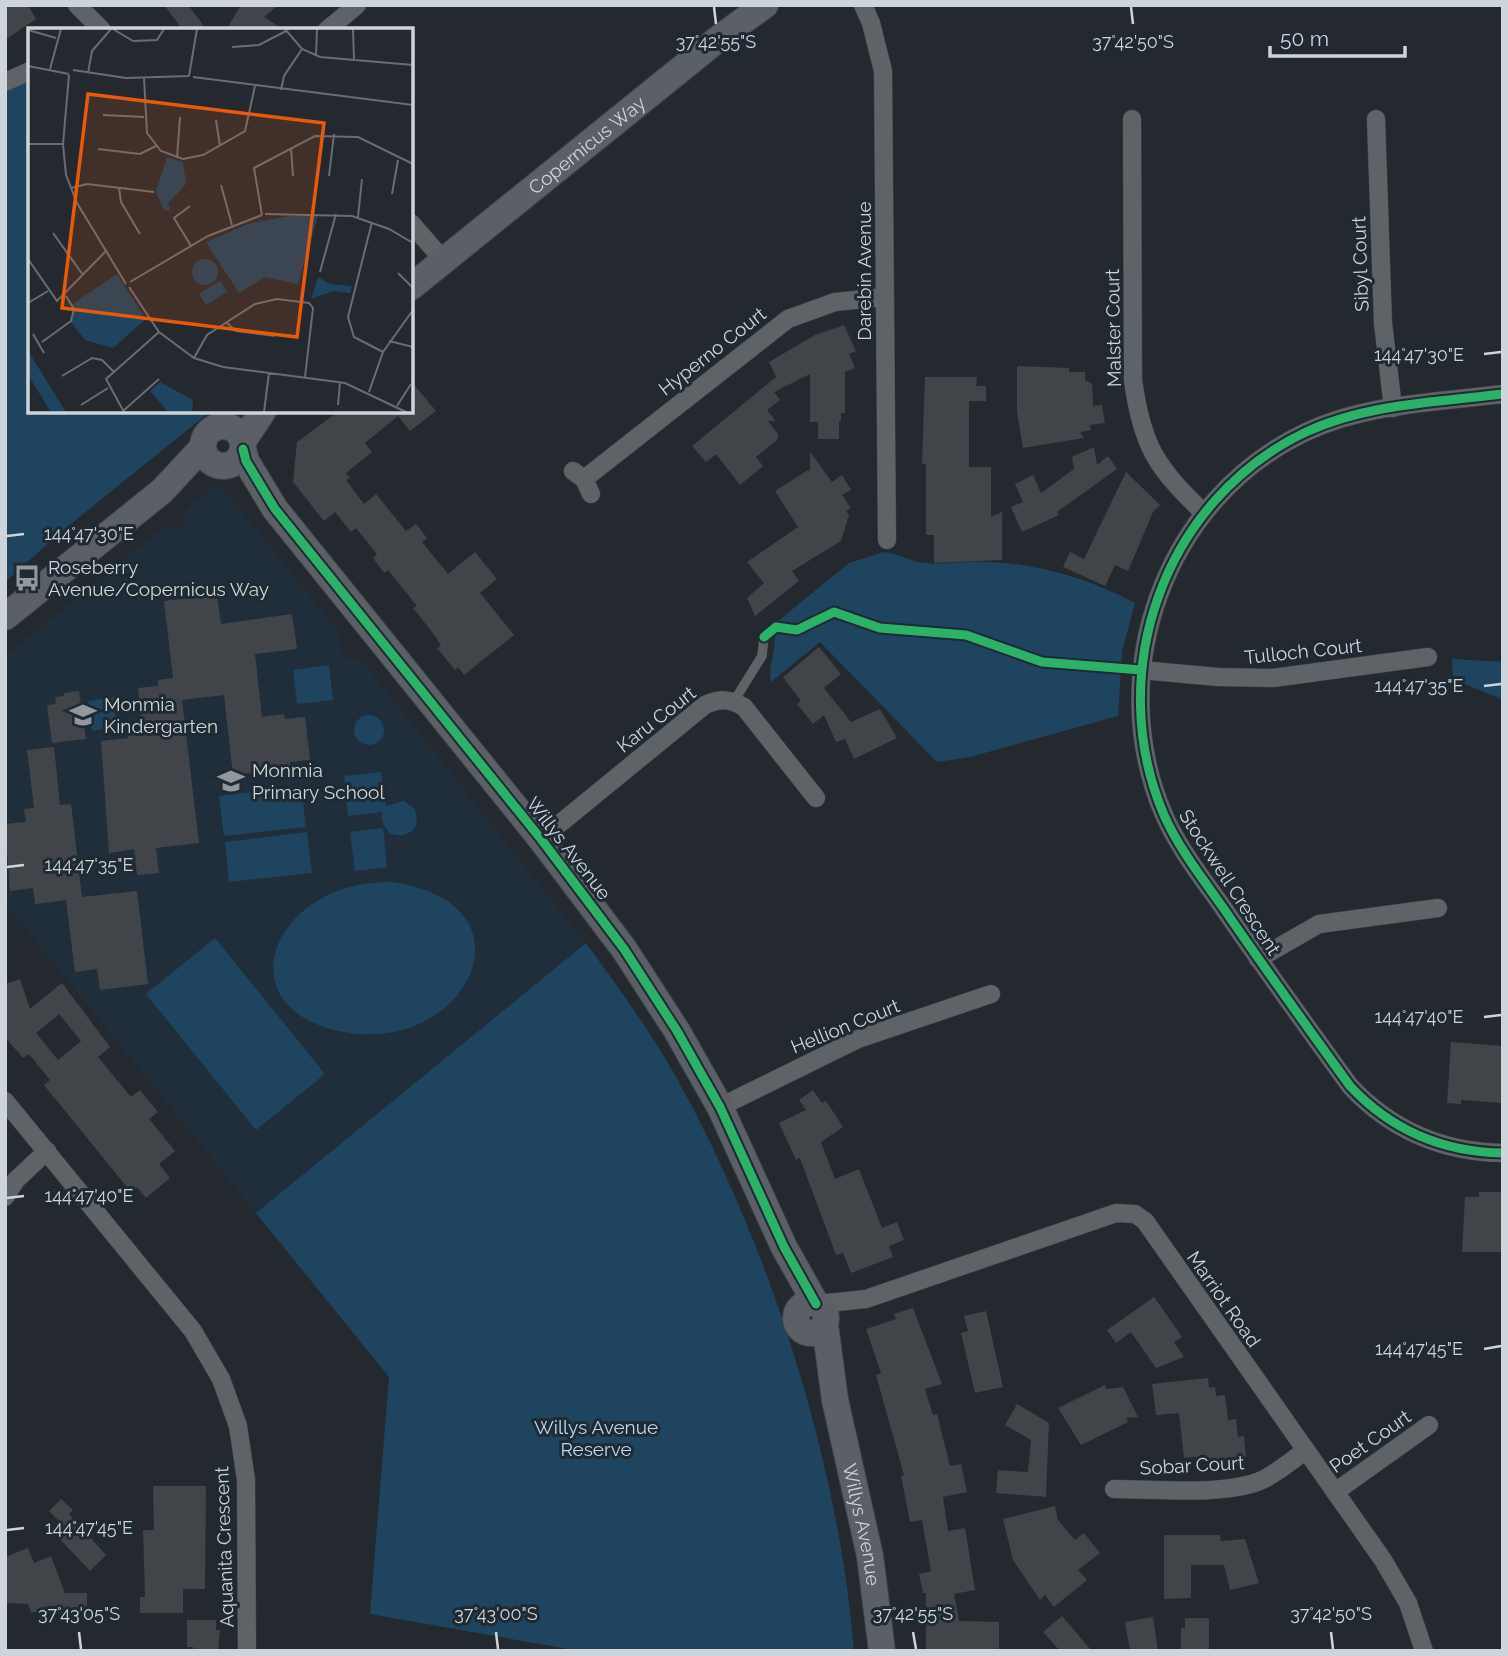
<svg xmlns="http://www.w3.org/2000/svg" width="1508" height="1656" font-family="Raleway,sans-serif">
<rect width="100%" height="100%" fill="#24292f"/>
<!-- built -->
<path fill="#202e3b" d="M215 485 221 486 340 633 343 659 359 657 586 943 256 1213 5 903V656L161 529 185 526 184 511Z"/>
<!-- green -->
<g fill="#1e4460">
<path d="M30 81V411H211L62 531 5 582V91Z"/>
<path d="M884 552C898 553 911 562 925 563 945 565 965 561 985 562 1039 563 1087 578 1135 603L1122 651 1118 716 970 757 937 762 820 642 771 682C767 662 780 647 772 626L849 563Z"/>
<path d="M1452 659 1503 662V700L1453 679Z"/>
<path d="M329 665 333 700 297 704 293 670Z"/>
<path d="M116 697 115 727 92 731 88 701Z"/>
<circle cx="369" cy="730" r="15"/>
<path d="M381 772 386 806 404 801 415 809 417 823C412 835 402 838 389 833L382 821V812L348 816 344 776Z"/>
<path d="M301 786 306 827 224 836 219 796Z"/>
<path d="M383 828 387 867 355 871 350 832Z"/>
<path d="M307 832 312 873 229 882 225 842Z"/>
<path d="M392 882C541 903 468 1055 344 1032 222 1010 271 880 392 882Z"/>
<path d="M215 938 325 1074 256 1130 146 994Z"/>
<path d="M586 943C617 986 649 1029 675 1075 769 1244 838 1458 854 1651H579L370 1614 389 1377 256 1213Z"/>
</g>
<!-- building -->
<g fill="#41454a" fill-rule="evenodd">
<path d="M12 5H28L36 19 5 40V9Z"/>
<path d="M164 5H188L207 30H183Z"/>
<path d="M241 5H278L264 17 284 30H226Z"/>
<path d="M844 325 856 351 849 354 855 368 845 372V413H841V421L839 422V439H818V422H810V374L774 392 780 400 767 410 776 421H768L778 434V439L756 457 763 466 740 485 716 454 706 462 692 446 776 377 769 362 815 335Z"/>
<path d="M1017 366 1069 368V372H1085V380L1092 384 1093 406 1102 405 1105 423 1090 425 1091 430 1080 432 1084 438 1023 448 1017 412Z"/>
<path d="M925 377H977L976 386H986V401H969V467H991V517L1002 512V560L934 563V535H926V464H922Z"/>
<path d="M411 381 436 411 410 431 398 416 365 443 372 452 346 473 350 478 346 480 364 504 376 494 406 531 416 524 427 538 422 542 448 574 475 552 497 579 480 593 514 635 464 675 458 667 455 670 437 648 441 646 436 637 413 608 417 606 388 570 384 573 373 558 377 554 356 528 351 532 335 512 324 521 293 482 297 442 339 411H411Z"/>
<path d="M1094 447 1097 465 1108 456 1117 469 1057 512 1059 515 1022 532 1011 507 1023 502 1015 484 1033 475 1041 493 1074 469 1072 457Z"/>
<path d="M810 452 832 482 842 475 851 490 842 495 851 508 846 511 849 515 841 541 792 571 799 581 755 616 747 598 764 583 747 562 798 527 775 491 808 470 810 472Z"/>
<path d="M1126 472 1160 505 1153 512 1128 571 1115 565 1105 586 1063 567 1070 552 1084 559Z"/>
<path d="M217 595 221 624 292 614 297 649 255 654 262 717 284 714 285 719 305 717 310 760 290 762V768L233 775 224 695 182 700 199 843 156 848 159 873 137 875 134 849 109 853 101 741 128 738V733L143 731 138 688 158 686V680L173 678 164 601Z"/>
<path d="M819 647 841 674 824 688 851 722 880 709 897 738 854 759 845 739 836 742 824 715 813 724 797 704 801 701 783 677Z"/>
<path d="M79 691 86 739 52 743 47 705 56 704 55 697 64 696V693Z"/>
<path d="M54 747 60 805 71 804 82 897 137 891 148 984 100 990 97 969 75 972 66 900 35 904 33 888 10 891 5 824 26 822 24 809 34 808 27 750Z"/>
<path d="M20 979 30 1009 62 983 110 1047 98 1057 131 1097 140 1090 158 1112 149 1119 175 1151 159 1164 170 1178 146 1198 137 1187 131 1192 44 1085 50 1080 29 1054 23 1058 5 1037V984ZM59 1014 81 1041 58 1060 36 1033Z"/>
<path d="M1451 1042 1503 1046V1103L1461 1100V1104L1447 1103Z"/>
<path d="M813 1090 822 1103 826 1101 843 1127 821 1142 835 1179 859 1169 882 1228 897 1222 904 1240 889 1246 893 1257 851 1273 843 1253 836 1255 800 1158 796 1160 779 1123 806 1110 799 1100Z"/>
<path d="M1479 1192H1503V1252H1462L1465 1197H1479Z"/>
<path d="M1154 1297 1182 1337 1174 1342 1184 1357 1156 1368 1131 1332 1116 1343 1107 1330Z"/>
<path d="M913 1308 942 1384 925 1389 933 1415 937 1414 950 1466 961 1464 967 1492 943 1497 948 1531 965 1528 975 1590 954 1594 959 1621 999 1622V1651H926V1593H923L919 1574 931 1571 922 1520 910 1522 901 1476 904 1475 876 1375 881 1373 866 1329 896 1319 894 1314Z"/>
<path d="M986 1311 1003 1387 975 1393 961 1333 968 1331 964 1316Z"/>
<path d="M1208 1378 1209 1388 1215 1387 1216 1396 1225 1395 1228 1420 1236 1419 1238 1437 1244 1436 1246 1458 1196 1461V1457L1184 1458 1179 1413 1156 1415 1152 1384Z"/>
<path d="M1105 1385 1106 1389 1123 1387 1138 1417 1126 1418 1128 1422 1081 1445 1058 1408Z"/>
<path d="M1017 1404 1049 1423 1046 1497 996 1493 998 1470 1028 1472 1031 1440 1005 1425Z"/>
<path d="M153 1486H206L205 1589H183V1613H140V1597H145L143 1530H154Z"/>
<path d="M61 1499 73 1510 69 1514 106 1555 90 1571 55 1534 57 1532 54 1528 60 1522 49 1511Z"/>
<path d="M1055 1506 1058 1520 1075 1540 1084 1533 1100 1553 1078 1570 1087 1580 1054 1607 1045 1595 1040 1600 1013 1560 1003 1519Z"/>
<path d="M1164 1535H1220L1221 1541 1245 1539 1259 1583 1230 1590 1224 1565H1191V1598L1164 1599Z"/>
<path d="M28 1548 34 1563 51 1556 65 1593H87V1613L31 1612 28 1604 5 1603V1557Z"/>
<path d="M1062 1616 1092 1651H1060L1043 1632Z"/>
<path d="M1153 1617 1158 1651H1130L1125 1622Z"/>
<path d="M1185 1618H1209V1651H1181V1628H1185Z"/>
<path d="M187 1620H216V1630H220L218 1651H193V1647H187Z"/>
</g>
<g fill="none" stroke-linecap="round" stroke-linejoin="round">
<!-- lane casing -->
<g stroke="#404449" stroke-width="10">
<path id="lane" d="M734 701 762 656 764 637"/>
</g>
<!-- street casing -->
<g stroke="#404449" stroke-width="19">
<g id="street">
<path d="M77 5 102 30"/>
<path d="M863 5 871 23 883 71 887 540"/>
<path d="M327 30 357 5"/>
<path d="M5 82 30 71"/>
<path d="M1132 119 1133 380C1142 447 1157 468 1204 513"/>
<path d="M1376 119 1383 323 1393 408"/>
<path d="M411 223 444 261"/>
<path d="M1503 394C1437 402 1366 404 1306 432 1164 499 1103 673 1164 815 1179 849 1203 879 1224 909 1265 969 1308 1028 1350 1086 1391 1130 1443 1152 1503 1153"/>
<path d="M573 471 584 479 591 494"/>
<path d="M584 479 788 319 835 302 885 297"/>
<path d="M1141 670 1218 677 1273 678 1428 657"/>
<path d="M541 839 705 705C720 698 730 699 744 707L816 798"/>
<path d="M1258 959 1319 924 1438 908"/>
<path d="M5 1101 193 1331 221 1379 238 1426 246 1480 247 1651"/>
<path d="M720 1107 858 1039 991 994"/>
<path d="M5 1197 16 1180 47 1151"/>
<path d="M818 1304 866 1299 1116 1213 1135 1214 1145 1221 1383 1560 1408 1603 1424 1651"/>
<path d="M1114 1489C1156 1489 1221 1496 1260 1481 1276 1474 1291 1461 1306 1450"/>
<path d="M1335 1492 1429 1425"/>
</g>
</g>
<!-- secondary casing -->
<g stroke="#404449" stroke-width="28">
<g id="secondary">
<path id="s1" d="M411 287 718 39 765 5"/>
<circle cx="223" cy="446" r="20"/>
<path d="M243 441 263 411"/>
<path d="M243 449 246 461 275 509 541 839 624 949 677 1031 720 1107 784 1247 816 1304"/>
<path d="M5 617 162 491 202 448"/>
<circle cx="811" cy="1318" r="15"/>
<path id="s2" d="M825 1325 835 1400 870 1556 882 1651"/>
</g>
</g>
<!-- lane -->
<use href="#lane" stroke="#5e6367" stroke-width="9"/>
<!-- street -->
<use href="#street" stroke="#5e6367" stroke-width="18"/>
<!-- secondary -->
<use href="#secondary" stroke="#5a6066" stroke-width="26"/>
<!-- cycleway casing -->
<g stroke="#1f2a33" stroke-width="13">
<g id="cycleway">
<path d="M1503 394C1437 402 1366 404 1306 432 1164 499 1103 673 1164 815 1179 849 1203 879 1224 909 1265 969 1308 1028 1350 1086 1391 1130 1443 1152 1503 1153"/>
<path d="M243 449 246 461 275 509 541 839 624 949 677 1031 720 1107 784 1247 816 1304"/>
<path d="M764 637 776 627 797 630 834 612 880 628 966 635 1042 662 1141 670"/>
</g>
</g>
<!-- cycleway -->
<use href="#cycleway" stroke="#2db169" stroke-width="9"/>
</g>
<!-- ticks -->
<path fill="none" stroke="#cdd4da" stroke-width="2.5" d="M714 7 716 24M1131 7 1133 24M1484 354 1501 352M7 536 24 534M1484 686 1501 684M7 867 24 865M1484 1017 1501 1015M7 1198 24 1196M1484 1349 1501 1346M7 1530 24 1528M79 1632 81 1649M496 1632 498 1649M913 1632 916 1649M1331 1632 1333 1649"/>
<!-- icons -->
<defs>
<g id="bus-bare" transform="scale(2.1)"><path d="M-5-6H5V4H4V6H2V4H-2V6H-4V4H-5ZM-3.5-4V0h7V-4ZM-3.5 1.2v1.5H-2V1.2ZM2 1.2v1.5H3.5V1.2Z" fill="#92989e" stroke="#1f2a33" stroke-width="2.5" paint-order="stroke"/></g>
<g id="school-bare" transform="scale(2.1)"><path d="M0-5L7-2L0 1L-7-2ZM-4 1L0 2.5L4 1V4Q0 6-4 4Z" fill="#92989e" stroke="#1f2a33" stroke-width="2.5" paint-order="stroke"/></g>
</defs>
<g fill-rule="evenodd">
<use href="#bus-bare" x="27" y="578"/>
<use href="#school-bare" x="83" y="715"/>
<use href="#school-bare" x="231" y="781"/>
</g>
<g text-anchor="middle" stroke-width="6" stroke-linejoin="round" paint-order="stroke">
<!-- street labels -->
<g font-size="19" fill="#cdd4da" stroke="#1f2a33">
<text dy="7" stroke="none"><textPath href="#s1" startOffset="226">Copernicus Way</textPath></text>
<text transform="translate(1360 264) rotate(-92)" y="7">Sibyl Court</text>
<text transform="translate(864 271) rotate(-90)" y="7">Darebin Avenue</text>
<text transform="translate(1113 328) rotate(-91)" y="7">Malster Court</text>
<text transform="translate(712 351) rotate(-38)" y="7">Hyperno Court</text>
<text transform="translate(1303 651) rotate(-6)" y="7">Tulloch Court</text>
<text transform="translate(656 719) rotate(-38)" y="7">Karu Court</text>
<text transform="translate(569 848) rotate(52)" y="7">Willys Avenue</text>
<text transform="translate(1230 882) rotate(57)" y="7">Stockwell Crescent</text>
<text transform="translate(845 1026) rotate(-22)" y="7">Hellion Court</text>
<text transform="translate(1224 1299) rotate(55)" y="7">Marriot Road</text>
<text transform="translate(1370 1441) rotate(-35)" y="7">Poet Court</text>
<text transform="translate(1192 1465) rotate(-3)" y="7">Sobar Court</text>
<text dy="7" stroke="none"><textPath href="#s2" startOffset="203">Willys Avenue</textPath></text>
<text transform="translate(224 1547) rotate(-92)" y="7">Aquanita Crescent</text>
</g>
<!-- poi labels -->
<g font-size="19" fill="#cdd4da" stroke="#1f2a33" text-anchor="start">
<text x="48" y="574">Roseberry<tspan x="48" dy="22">Avenue/Copernicus Way</tspan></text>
<text x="104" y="711">Monmia<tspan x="104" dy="22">Kindergarten</tspan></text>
<text x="252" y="777">Monmia<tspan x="252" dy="22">Primary School</tspan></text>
</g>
<!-- park labels -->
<g font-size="19" fill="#b5d7f3" stroke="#1f2a33">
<text x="596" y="1434">Willys Avenue<tspan x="596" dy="22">Reserve</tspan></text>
</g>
</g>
<!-- overview -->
<g transform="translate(28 28)">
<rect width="385" height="385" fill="#24292f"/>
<path d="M139 129 155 134 158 156 140 175 142 183 136 182 128 164ZM261 188H290L270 256 237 249 211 265 178 214 220 196ZM164 244a13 13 0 1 1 26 0a13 13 0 1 1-26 0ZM89 246 118 291 85 320 57 312 43 294 45 276ZM290 249 302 256 324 258 322 265 305 263 283 271ZM192 253 199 264 178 277 171 266ZM0 323 30 371 38 384H23L0 347ZM132 354 165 372 164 384H140L122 363Z" fill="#1e4460"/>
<path fill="none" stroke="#686d73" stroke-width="2" d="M85 1 105 13 129 12 136 1M257 1 274 21 292 29 385 37M325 1 326 32M0 2 28 10M204 19 231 17 258 3M288 27 289 1M0 38 41 46M22 41 33 1M45 42 98 50 161 48M60 45 64 23 83 1M41 47 35 116 38 147 49 175 98 256M161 48 169 1M165 49 385 77M116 50 119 105 133 123 155 131 175 127 217 103 227 58M253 62 256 48 274 21M75 87 116 89M188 92 192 118M0 116H35M263 120 265 148M70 121 112 126 128 118M149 130 152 89M301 148 306 106M193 157 204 197M43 160 59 156 126 164M91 160 93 174 112 206M364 166 370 132M162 178 146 190 163 218M237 186 324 188 361 201 385 215M234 187 226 140 287 108 330 109 385 136M330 189 334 151M344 194 320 289 326 309 355 324M25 205 55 247M0 231 29 273 79 222M292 244 308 186M370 245 385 260M102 254 180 208 234 187M101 259 131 304 166 330 195 339 317 355 378 384M0 275 20 263M198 294 208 303 247 308M5 306 16 325M361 313 385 319M14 314 43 293 46 281 38 268M166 330 179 307 227 276 249 271 281 275 285 280 277 349M34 348 64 330 74 332 86 344M341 364 355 324 385 282M53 377 80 360M310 377 312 354M369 378 383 356M95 383 131 351M96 384 78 351 131 304M236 384 241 345"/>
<path fill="#e8590c" fill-opacity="0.15" stroke="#e8590c" stroke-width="3.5" d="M60 66 296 95 269 309 34 280Z"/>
<rect width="385" height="385" fill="none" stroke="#cdd4da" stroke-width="3.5"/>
</g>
<g font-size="18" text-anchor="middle" fill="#cdd4da" stroke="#1f2a33" stroke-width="6" stroke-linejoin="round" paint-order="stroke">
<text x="716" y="48">37°42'55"S</text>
<text x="1133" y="48">37°42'50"S</text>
<text x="1419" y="361">144°47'30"E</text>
<text x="89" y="540">144°47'30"E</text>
<text x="1419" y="692">144°47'35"E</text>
<text x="89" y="871">144°47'35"E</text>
<text x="1419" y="1023">144°47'40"E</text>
<text x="89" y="1202">144°47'40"E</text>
<text x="1419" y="1355">144°47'45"E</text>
<text x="89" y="1534">144°47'45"E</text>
<text x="79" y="1620">37°43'05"S</text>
<text x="496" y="1620">37°43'00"S</text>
<text x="913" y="1620">37°42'55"S</text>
<text x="1331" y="1620">37°42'50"S</text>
</g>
<!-- border -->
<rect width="1508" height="1656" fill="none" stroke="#cdd4da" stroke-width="14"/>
<!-- scale -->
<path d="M1270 46v10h135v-10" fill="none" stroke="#cdd4da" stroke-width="3.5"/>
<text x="1280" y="46" font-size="21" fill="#cdd4da" stroke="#1f2a33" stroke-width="5" paint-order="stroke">50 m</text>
</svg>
